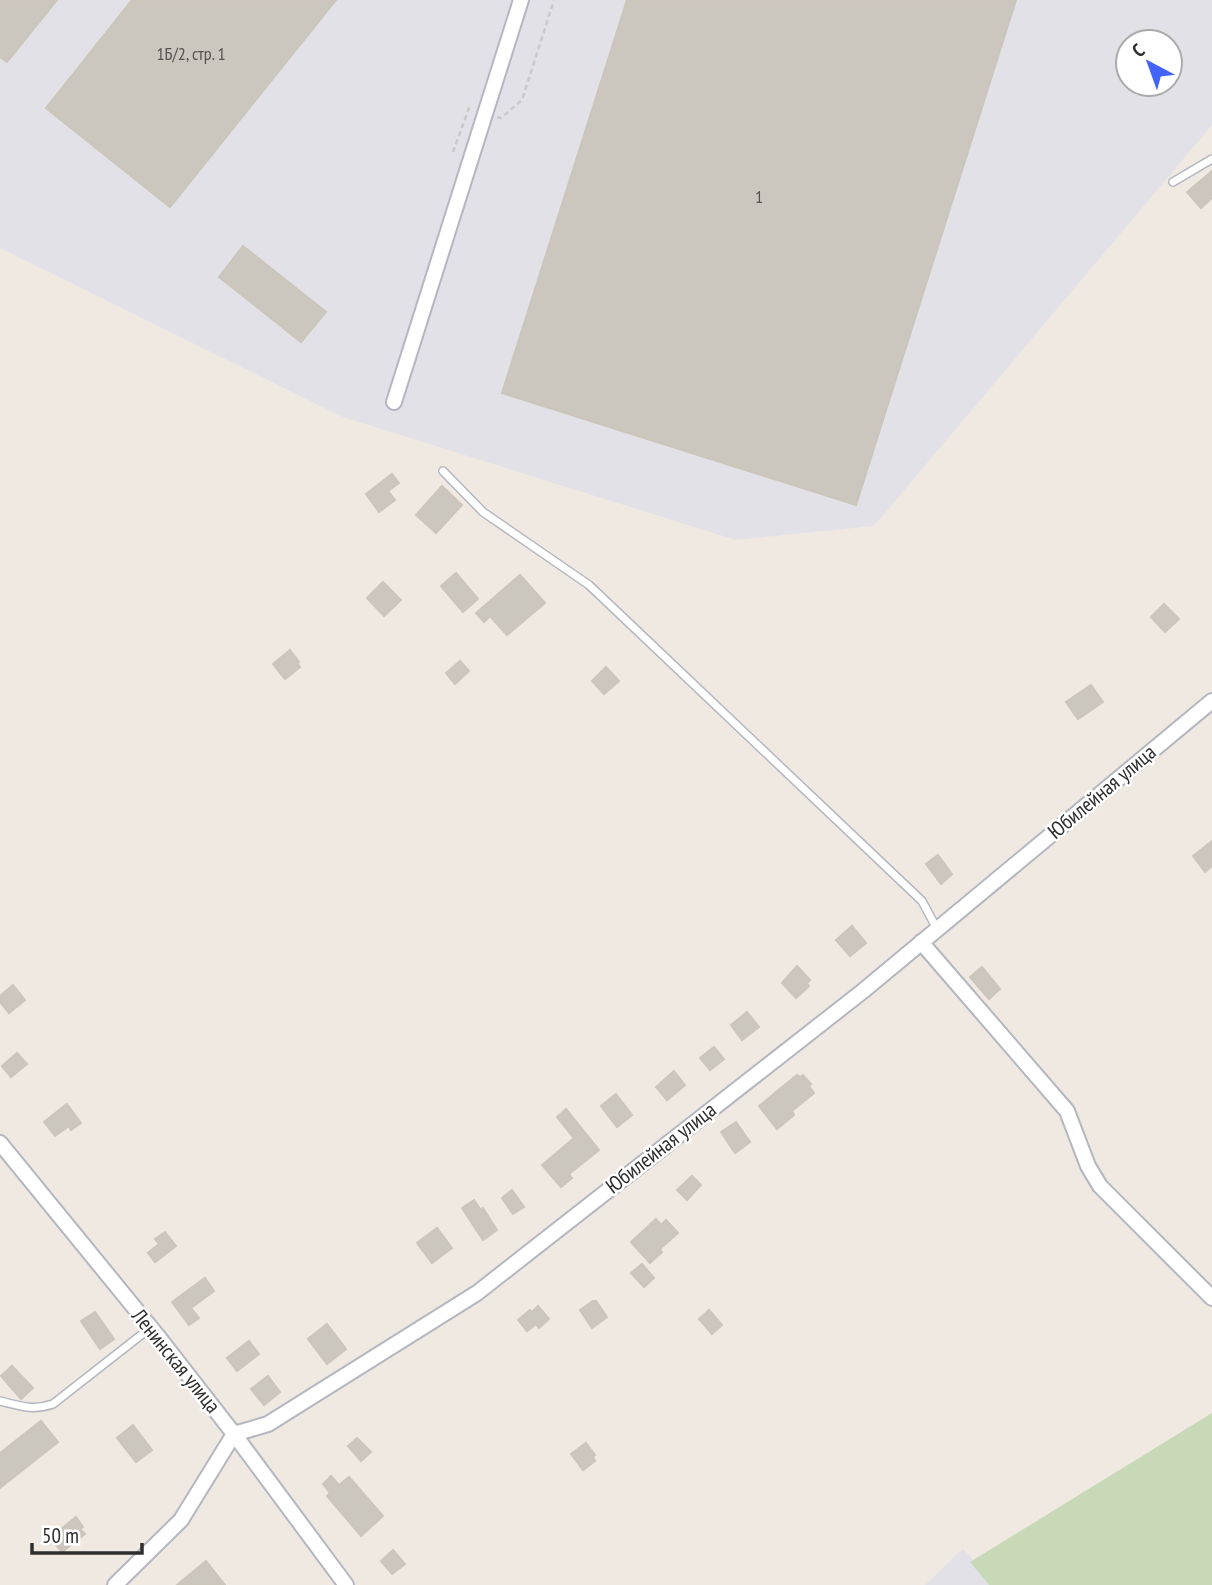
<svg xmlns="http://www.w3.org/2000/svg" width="1212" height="1585" font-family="'PT Sans Narrow',sans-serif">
<rect width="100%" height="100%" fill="#efe9e1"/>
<!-- industrial -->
<g fill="#e3e1e8" fill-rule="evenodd">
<path d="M0 0H1212V125L874 526 736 540 343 417 0 248ZM1128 42H1170V84H1128Z"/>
<path d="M963 1549 997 1585H925Z"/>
</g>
<!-- cemetery -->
<path fill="#c8d9b8" d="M1212 1413V1585H989L970 1562Z"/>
<!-- building -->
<g fill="#cbc7bf" stroke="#cbc5ba" stroke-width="2">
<path d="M0 0H57L7 62 0 57Z"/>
<path d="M132 0H336L170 207 46 108Z"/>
<path d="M627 0H1016L856 505 502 393Z"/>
<path d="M1212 171V198L1201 208 1187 192Z"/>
<path d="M243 246 326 312 301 342 219 277Z"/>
<path d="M392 474 399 483 388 491 395 500 379 512 366 494Z"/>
<path d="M442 486 462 505 436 533 416 515Z"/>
<path d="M456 573 478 599 463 612 441 586Z"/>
<path d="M520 575 545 603 507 635 490 616 484 622 476 613Z"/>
<path d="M383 582 401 600 384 616 367 598Z"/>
<path d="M1164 604 1179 619 1165 632 1151 617Z"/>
<path d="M290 650 299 662 297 663 300 667 285 679 273 664Z"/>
<path d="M460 661 469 671 455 684 446 673Z"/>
<path d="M606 667 619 681 604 694 592 681Z"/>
<path d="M1091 685 1103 702 1078 719 1066 702Z"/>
<path d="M1212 841V866L1205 872 1193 856Z"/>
<path d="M938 855 952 874 941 884 926 864Z"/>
<path d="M852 926 866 943 850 956 836 940Z"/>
<path d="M797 966 810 980 807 983 809 986 796 998 782 983Z"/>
<path d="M982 967 1000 989 989 999 970 977Z"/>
<path d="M13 985 25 1000 9 1013 0 1002V996Z"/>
<path d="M747 1012 759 1027 742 1040 731 1025Z"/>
<path d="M714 1047 724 1059 710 1070 700 1058Z"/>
<path d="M17 1053 27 1064 11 1077 2 1066Z"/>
<path d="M674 1071 685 1085 667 1100 656 1087Z"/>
<path d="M797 1075 800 1077 803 1075 811 1084 809 1086 814 1093 792 1111 794 1115 777 1129 759 1106Z"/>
<path d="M616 1094 632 1115 617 1127 601 1106Z"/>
<path d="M67 1104 81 1123 71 1130 69 1126 55 1136 44 1122Z"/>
<path d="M566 1109 599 1150 569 1174 572 1178 561 1187 542 1165 574 1138 557 1117Z"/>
<path d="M736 1122 750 1142 735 1153 721 1132Z"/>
<path d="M692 1176 701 1185 687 1200 677 1190Z"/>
<path d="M512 1190 524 1207 513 1214 502 1198Z"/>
<path d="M474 1200 481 1210 483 1208 497 1230 483 1240 462 1208Z"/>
<path d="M656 1219 661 1225 666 1220 678 1233 660 1249 662 1252 650 1263 631 1242Z"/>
<path d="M437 1228 452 1248 432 1263 417 1243Z"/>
<path d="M165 1232 176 1246 155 1262 148 1253 159 1244 155 1239Z"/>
<path d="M642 1264 654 1278 644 1287 631 1273Z"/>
<path d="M205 1278 214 1291 191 1308 199 1318 189 1325 172 1302Z"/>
<path d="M593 1301H596L607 1317 592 1328 580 1310Z"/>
<path d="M538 1306 549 1319 539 1328 536 1324 527 1331 518 1320 530 1310 532 1312Z"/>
<path d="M709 1310 722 1325 712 1334 699 1319Z"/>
<path d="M95 1312 114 1339 100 1349 81 1321Z"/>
<path d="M327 1324 346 1349 327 1364 308 1339Z"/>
<path d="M249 1341 259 1354 237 1371 227 1358Z"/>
<path d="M12 1366 33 1388 21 1399 1 1376Z"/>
<path d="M268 1376 280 1392 264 1405 251 1389Z"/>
<path d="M41 1421 58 1442 0 1488V1453Z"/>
<path d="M133 1425 152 1450 136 1462 117 1438Z"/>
<path d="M357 1438 371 1452 361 1461 348 1446Z"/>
<path d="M586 1443 595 1455 593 1457 595 1461 583 1470 571 1454Z"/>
<path d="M331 1476 339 1485 349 1477 383 1516 361 1536 327 1496 330 1493 323 1484Z"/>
<path d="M76 1517 83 1527 80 1529 85 1534 62 1552 50 1538Z"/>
<path d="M393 1550 405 1564 392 1574 381 1561Z"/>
<path d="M206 1561 225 1585H177Z"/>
</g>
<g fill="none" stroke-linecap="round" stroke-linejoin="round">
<!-- lane casing -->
<g stroke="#b4b7c1" stroke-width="10">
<g id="lane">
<path d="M1173 182 1212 159"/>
<path d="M443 471 483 512 589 585 922 901 937 929"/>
<path d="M0 1401C20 1406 33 1411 53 1404L150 1328"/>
</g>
</g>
<!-- street casing -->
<g stroke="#b4b7c1" stroke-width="18">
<g id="street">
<path d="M394 402 521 0"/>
<path d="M921 942 1067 1111 1088 1166 1100 1186 1212 1298"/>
<path d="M0 1143 160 1339 234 1434 346 1585"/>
<path d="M115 1585 181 1520 234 1434 268 1424 477 1293 863 991 1212 701"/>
</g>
</g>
<!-- path -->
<g stroke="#c9c9c9" stroke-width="2.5" stroke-dasharray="5 3.5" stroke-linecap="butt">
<path d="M497 117 501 118 522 100 554 0"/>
<path d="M453 152 469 108H471"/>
</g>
<!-- lane -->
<use href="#lane" stroke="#fff" stroke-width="7"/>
<!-- street -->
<use href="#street" stroke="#fff" stroke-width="14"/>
</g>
<g text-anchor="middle" stroke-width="5" stroke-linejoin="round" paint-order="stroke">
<!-- number labels -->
<g font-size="18" fill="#555452">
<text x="191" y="60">1Б/2, стр. 1</text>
<text x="759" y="203">1</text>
</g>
<!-- street labels -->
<g font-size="21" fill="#2e2e2e" stroke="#fff">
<text transform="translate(1102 792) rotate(-40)" y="7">Юбилейная улица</text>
<text transform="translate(661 1148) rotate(-38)" y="7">Юбилейная улица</text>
<text transform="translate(176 1361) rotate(51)" y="7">Ленинская улица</text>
</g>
</g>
<!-- north arrow -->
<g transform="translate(1149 63) rotate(319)"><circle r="33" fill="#ffffff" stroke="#ababab" stroke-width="2"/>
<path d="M0-5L12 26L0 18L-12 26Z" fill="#4264fb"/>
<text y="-10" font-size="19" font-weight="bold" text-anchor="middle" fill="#2e2e2e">С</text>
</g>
<!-- scale -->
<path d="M32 1543v10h110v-10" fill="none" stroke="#2e2e2e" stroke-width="3.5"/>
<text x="42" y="1543" font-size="21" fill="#2e2e2e" stroke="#ffffff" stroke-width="5" paint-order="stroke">50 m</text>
</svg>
